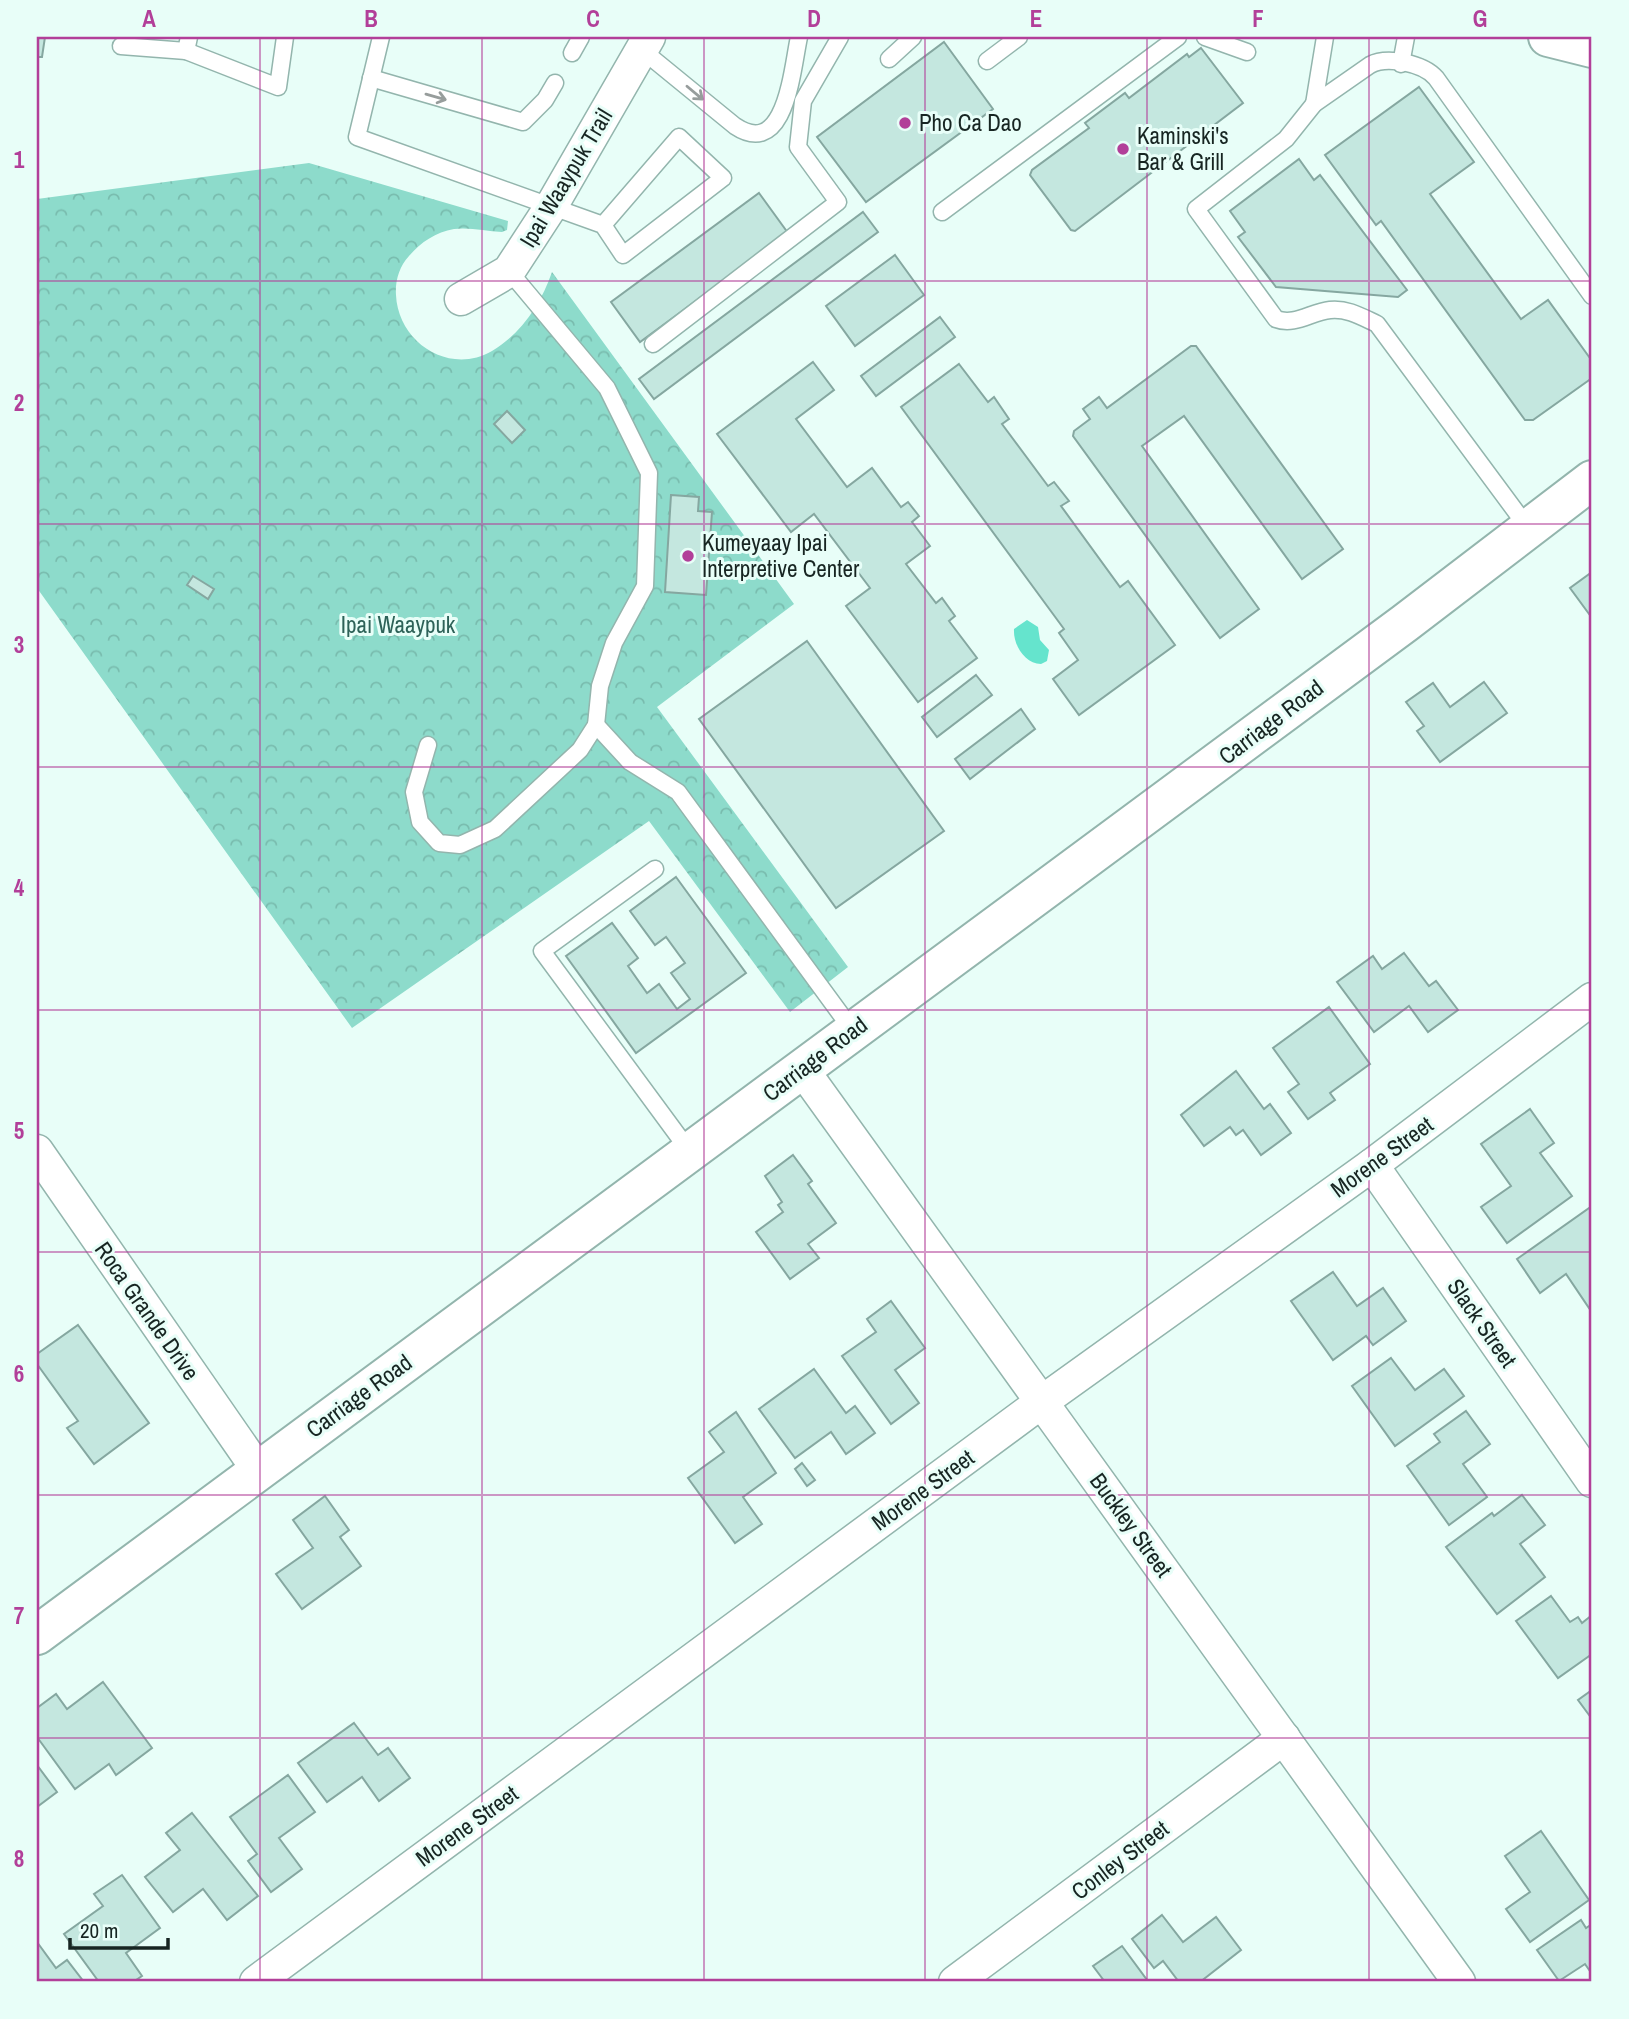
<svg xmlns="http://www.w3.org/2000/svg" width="1629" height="2019" font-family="'Archivo Narrow',sans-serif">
<defs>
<pattern id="forest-crowns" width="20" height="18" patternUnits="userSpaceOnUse" patternTransform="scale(1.75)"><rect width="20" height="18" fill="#8ddbcb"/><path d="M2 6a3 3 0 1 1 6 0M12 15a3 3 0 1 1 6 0" fill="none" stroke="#79bcae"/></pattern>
</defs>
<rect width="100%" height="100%" fill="#e8fef8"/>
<!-- forest -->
<path fill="url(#forest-crowns)" d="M309 163 508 221 507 230 502 232C486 231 469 227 454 229 436 232 421 242 409 256 399 267 395 281 396 295 398 342 449 376 492 351 521 334 541 304 552 272L794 604 657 707 848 967 790 1012 649 821 352 1028 37 588V199Z"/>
<!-- water -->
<path fill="#65e4cd" d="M1027 620 1038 627 1040 640 1049 650 1047 661 1041 664C1025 664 1013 645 1014 629Z"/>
<!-- building -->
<g fill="#c4e7df" stroke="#85a7a0" stroke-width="2">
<path d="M37 37H45L42 57H37Z"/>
<path d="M944 42 993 109 866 202 817 137Z"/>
<path d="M1201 48 1243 103 1075 231 1071 230 1030 175 1032 170 1089 128 1085 123 1125 93 1129 98 1187 54 1189 57Z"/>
<path d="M1419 87 1474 162 1430 194 1521 319 1548 300 1592 361V378L1533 420H1525L1381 221 1376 225 1325 155Z"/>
<path d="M1299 159 1314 180 1320 175 1407 290 1398 297 1276 287 1238 237 1245 232 1230 211Z"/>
<path d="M759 193 788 233 640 342 611 302Z"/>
<path d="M863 212 878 232 654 399 639 379Z"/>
<path d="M895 255 924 295 855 346 826 306Z"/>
<path d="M940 317 955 337 876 396 861 376Z"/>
<path d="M1191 346H1196L1343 549 1302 579 1184 416 1142 446 1259 609 1220 638 1073 436 1074 431 1090 419 1083 409 1099 397 1107 408Z"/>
<path d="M813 362 834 390 796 419 847 487 872 468 901 507 908 502 919 516 912 522 930 546 906 564 936 603 942 598 955 616 949 621 977 658 918 702 846 606 870 588 814 514 791 532 717 434Z"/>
<path d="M959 364 988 402 994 397 1009 419 1002 424 1048 486 1054 482 1069 501 1061 506 1120 587 1128 581 1175 645 1079 715 1053 679 1078 660 1059 633 1064 629 901 407Z"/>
<path d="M507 411 525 430 512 443 494 424Z"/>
<path d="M671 495 699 497 698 511 712 512 706 595 665 592Z"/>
<path d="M1592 572V618L1570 588Z"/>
<path d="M193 576 214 589 208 599 187 585Z"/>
<path d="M807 641 944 831 836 908 699 719Z"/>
<path d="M976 675 992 695 937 737 922 717Z"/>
<path d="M1484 682 1507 713 1440 762 1417 731 1424 726 1406 702 1433 683 1450 707Z"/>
<path d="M1021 709 1035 729 970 779 955 759Z"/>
<path d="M676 877 746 973 636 1053 566 956 612 923 638 958 628 966 647 993 659 984 677 1009 690 999 671 973 685 963 666 937 655 945 630 911Z"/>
<path d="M1404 953 1429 986 1436 981 1458 1010 1428 1032 1409 1006 1374 1032 1337 982 1373 956 1382 969Z"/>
<path d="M1329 1007 1370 1064 1330 1093 1335 1100 1308 1119 1288 1092 1299 1084 1273 1048Z"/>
<path d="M1236 1071 1264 1109 1270 1104 1291 1133 1261 1155 1243 1130 1236 1135 1230 1127 1204 1146 1181 1115Z"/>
<path d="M1530 1109 1554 1143 1540 1153 1572 1196 1507 1243 1481 1207 1511 1186 1481 1144Z"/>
<path d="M793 1155 812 1181 808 1184 836 1223 808 1244 819 1258 790 1279 756 1232 783 1212 778 1205 782 1202 765 1176Z"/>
<path d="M1592 1206V1306L1589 1308 1566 1274 1540 1293 1517 1259Z"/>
<path d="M1333 1272 1357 1306 1383 1288 1406 1321 1373 1345 1366 1336 1333 1360 1291 1301Z"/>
<path d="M891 1301 925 1348 895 1370 919 1403 891 1424 842 1356 876 1332 867 1319Z"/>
<path d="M78 1325 149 1423 94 1464 67 1428 78 1421 37 1364V1354Z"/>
<path d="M1391 1358 1415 1390 1444 1369 1464 1396 1395 1446 1352 1386Z"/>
<path d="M814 1369 846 1413 855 1406 875 1433 846 1454 831 1432 795 1458 759 1409Z"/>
<path d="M1466 1411 1490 1444 1463 1464 1487 1497 1449 1525 1407 1466 1440 1442 1434 1434Z"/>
<path d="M736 1412 776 1473 743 1497 762 1524 735 1543 688 1478 724 1452 709 1432Z"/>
<path d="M802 1463 815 1480 807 1486 795 1469Z"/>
<path d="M1522 1495 1545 1525 1520 1544 1545 1577 1497 1614 1446 1547 1492 1513 1494 1516Z"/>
<path d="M325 1496 349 1530 340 1537 361 1566 302 1609 276 1574 313 1548 293 1520Z"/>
<path d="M1551 1596 1570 1622 1578 1617 1582 1623 1592 1615V1654L1558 1678 1516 1621Z"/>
<path d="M103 1682 152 1748 116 1775 109 1764 75 1789 37 1737V1708L56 1694 67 1709Z"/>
<path d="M1592 1690V1719L1578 1700Z"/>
<path d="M354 1723 378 1755 388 1748 410 1778 379 1801 362 1777 327 1802 298 1763Z"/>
<path d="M37 1765 57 1792 37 1807Z"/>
<path d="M288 1775 315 1812 279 1838 302 1869 271 1892 248 1861 257 1854 230 1817Z"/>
<path d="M192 1813 258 1896 227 1920 203 1889 173 1912 145 1877 180 1850 166 1833Z"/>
<path d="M1541 1831 1589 1900 1530 1942 1506 1909 1530 1892 1505 1856Z"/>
<path d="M122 1875 160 1928 126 1953 142 1976 133 1982H99L64 1934 103 1906 94 1894Z"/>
<path d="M1162 1915 1183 1942 1216 1917 1241 1950 1200 1982H1179L1163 1961 1154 1968 1132 1939Z"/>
<path d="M1581 1920 1586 1928 1592 1924V1974L1585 1964 1559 1981 1537 1950Z"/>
<path d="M37 1942 56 1968 67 1960 84 1982H37Z"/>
<path d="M1122 1946 1147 1980 1143 1982H1105L1093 1966Z"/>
</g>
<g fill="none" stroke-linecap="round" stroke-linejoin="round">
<!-- service casing -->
<g stroke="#93b5ad" stroke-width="19">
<g id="service">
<path d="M381 37 357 137 603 225 679 137 723 178 623 255 603 225"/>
<path d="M1205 37 1247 52"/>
<path d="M121 46 186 51 189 37"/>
<path d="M642 50 735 126C786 160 792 69 799 37"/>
<path d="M186 51 278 87 285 37"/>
<path d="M572 53 581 37"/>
<path d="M889 59 913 37"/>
<path d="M987 61 1019 37"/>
<path d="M1401 64 1406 37"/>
<path d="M371 78 523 122 545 100 555 83"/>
<path d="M1314 104 1325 37"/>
<path d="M942 212 1178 37"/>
<path d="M653 344 838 202 798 147 803 101 840 37"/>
<path d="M1528 528 1377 324C1362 317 1347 308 1330 310 1311 312 1295 326 1276 319L1196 209 1286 139 1314 104 1370 65C1387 56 1423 63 1436 78L1592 296"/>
<path d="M596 725 630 762 678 792 853 1031"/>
<path d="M428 745 414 792 420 822 439 843 460 845 495 829 580 750 596 725 600 686 614 643 645 586 649 473 607 388 509 271"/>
<path d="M655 869 542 951 690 1152"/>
</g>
</g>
<!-- minor casing -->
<g stroke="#93b5ad" stroke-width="35">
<g id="minor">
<path d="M461 299 509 271 552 205 649 37"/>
<path d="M802 1069 1459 1982"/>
<path d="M37 1151 258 1470"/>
<path d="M1372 1165 1592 1481"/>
<path d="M256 1982 1043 1401 1372 1165 1592 999"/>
<path d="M955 1982 1284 1738"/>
</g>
</g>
<!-- tertiary casing -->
<g stroke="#93b5ad" stroke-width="42">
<path id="tertiary" d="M37 1635 1405 623 1592 480"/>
</g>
<!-- primary casing -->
<g stroke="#93b5ad" stroke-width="42">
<path id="primary" d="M1548 37 1592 48"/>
</g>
<!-- service -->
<use href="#service" stroke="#fff" stroke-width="16"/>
<!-- minor -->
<use href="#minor" stroke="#fff" stroke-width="32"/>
<!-- tertiary -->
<use href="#tertiary" stroke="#fff" stroke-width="38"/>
<!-- primary -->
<use href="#primary" stroke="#fff" stroke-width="38"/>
</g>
<!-- one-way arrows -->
<defs><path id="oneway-shaft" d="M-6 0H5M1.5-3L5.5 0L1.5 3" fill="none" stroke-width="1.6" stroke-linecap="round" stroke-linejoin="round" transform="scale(1.75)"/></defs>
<g stroke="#979d9c">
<use href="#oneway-shaft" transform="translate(695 93) rotate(40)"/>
<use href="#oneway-shaft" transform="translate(436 97) rotate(16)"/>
</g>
<!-- grid -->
<path fill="none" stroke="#b23f99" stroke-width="2" stroke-opacity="0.55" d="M260 37V1982M482 37V1982M704 37V1982M925 37V1982M1147 37V1982M1369 37V1982M37 281H1592M37 524H1592M37 767H1592M37 1010H1592M37 1252H1592M37 1495H1592M37 1738H1592"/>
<!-- markers -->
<g fill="#b23f99" stroke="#e8fef8" stroke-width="2.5">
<circle cx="905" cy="123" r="7"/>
<circle cx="1123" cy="149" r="7"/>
<circle cx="688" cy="556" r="7"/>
</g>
<g text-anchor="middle" stroke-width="6" stroke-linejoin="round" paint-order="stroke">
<!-- poi labels -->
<g font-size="23" fill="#172522" stroke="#e8fef8" text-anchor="start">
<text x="919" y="131">Pho Ca Dao</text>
<text x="1137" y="144">Kaminski's<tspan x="1137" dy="26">Bar &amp; Grill</tspan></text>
<text x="702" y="551">Kumeyaay Ipai<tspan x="702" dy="26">Interpretive Center</tspan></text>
</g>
<!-- street labels -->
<g font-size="23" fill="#172522" stroke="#e8fef8">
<text transform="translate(566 178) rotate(-59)" y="8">Ipai Waaypuk Trail</text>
<text transform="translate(1271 722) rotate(-37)" y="8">Carriage Road</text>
<text transform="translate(815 1059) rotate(-37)" y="8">Carriage Road</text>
<text transform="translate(1382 1157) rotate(-36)" y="8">Morene Street</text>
<text transform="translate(147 1311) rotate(55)" y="8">Roca Grande Drive</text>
<text transform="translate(1482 1323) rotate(55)" y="8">Slack Street</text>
<text transform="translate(359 1396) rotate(-36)" y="8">Carriage Road</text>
<text transform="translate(923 1490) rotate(-36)" y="8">Morene Street</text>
<text transform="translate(1131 1525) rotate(54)" y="8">Buckley Street</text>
<text transform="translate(467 1826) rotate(-36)" y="8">Morene Street</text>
<text transform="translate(1120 1860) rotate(-37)" y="8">Conley Street</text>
</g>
<!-- park labels -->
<g font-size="23" fill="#2d6258" stroke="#e8fef8">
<text x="398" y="633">Ipai Waaypuk</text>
</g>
</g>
<!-- border -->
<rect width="1629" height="2019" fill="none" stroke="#e8fef8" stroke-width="77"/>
<!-- scale -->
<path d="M70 1938v10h98v-10" fill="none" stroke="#172522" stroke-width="3.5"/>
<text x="80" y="1938" font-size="21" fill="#172522" stroke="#e8fef8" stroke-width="5" paint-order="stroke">20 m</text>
<rect x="38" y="38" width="1552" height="1942" fill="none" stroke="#b23f99" stroke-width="2.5"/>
<g font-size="23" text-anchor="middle" font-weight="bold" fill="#b23f99">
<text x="149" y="27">A</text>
<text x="371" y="27">B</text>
<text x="593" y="27">C</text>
<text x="814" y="27">D</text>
<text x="1036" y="27">E</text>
<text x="1258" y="27">F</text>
<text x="1480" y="27">G</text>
<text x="19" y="168">1</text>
<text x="19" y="411">2</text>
<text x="19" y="653">3</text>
<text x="19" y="896">4</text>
<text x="19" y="1139">5</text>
<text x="19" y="1382">6</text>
<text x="19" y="1624">7</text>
<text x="19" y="1867">8</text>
</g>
</svg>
